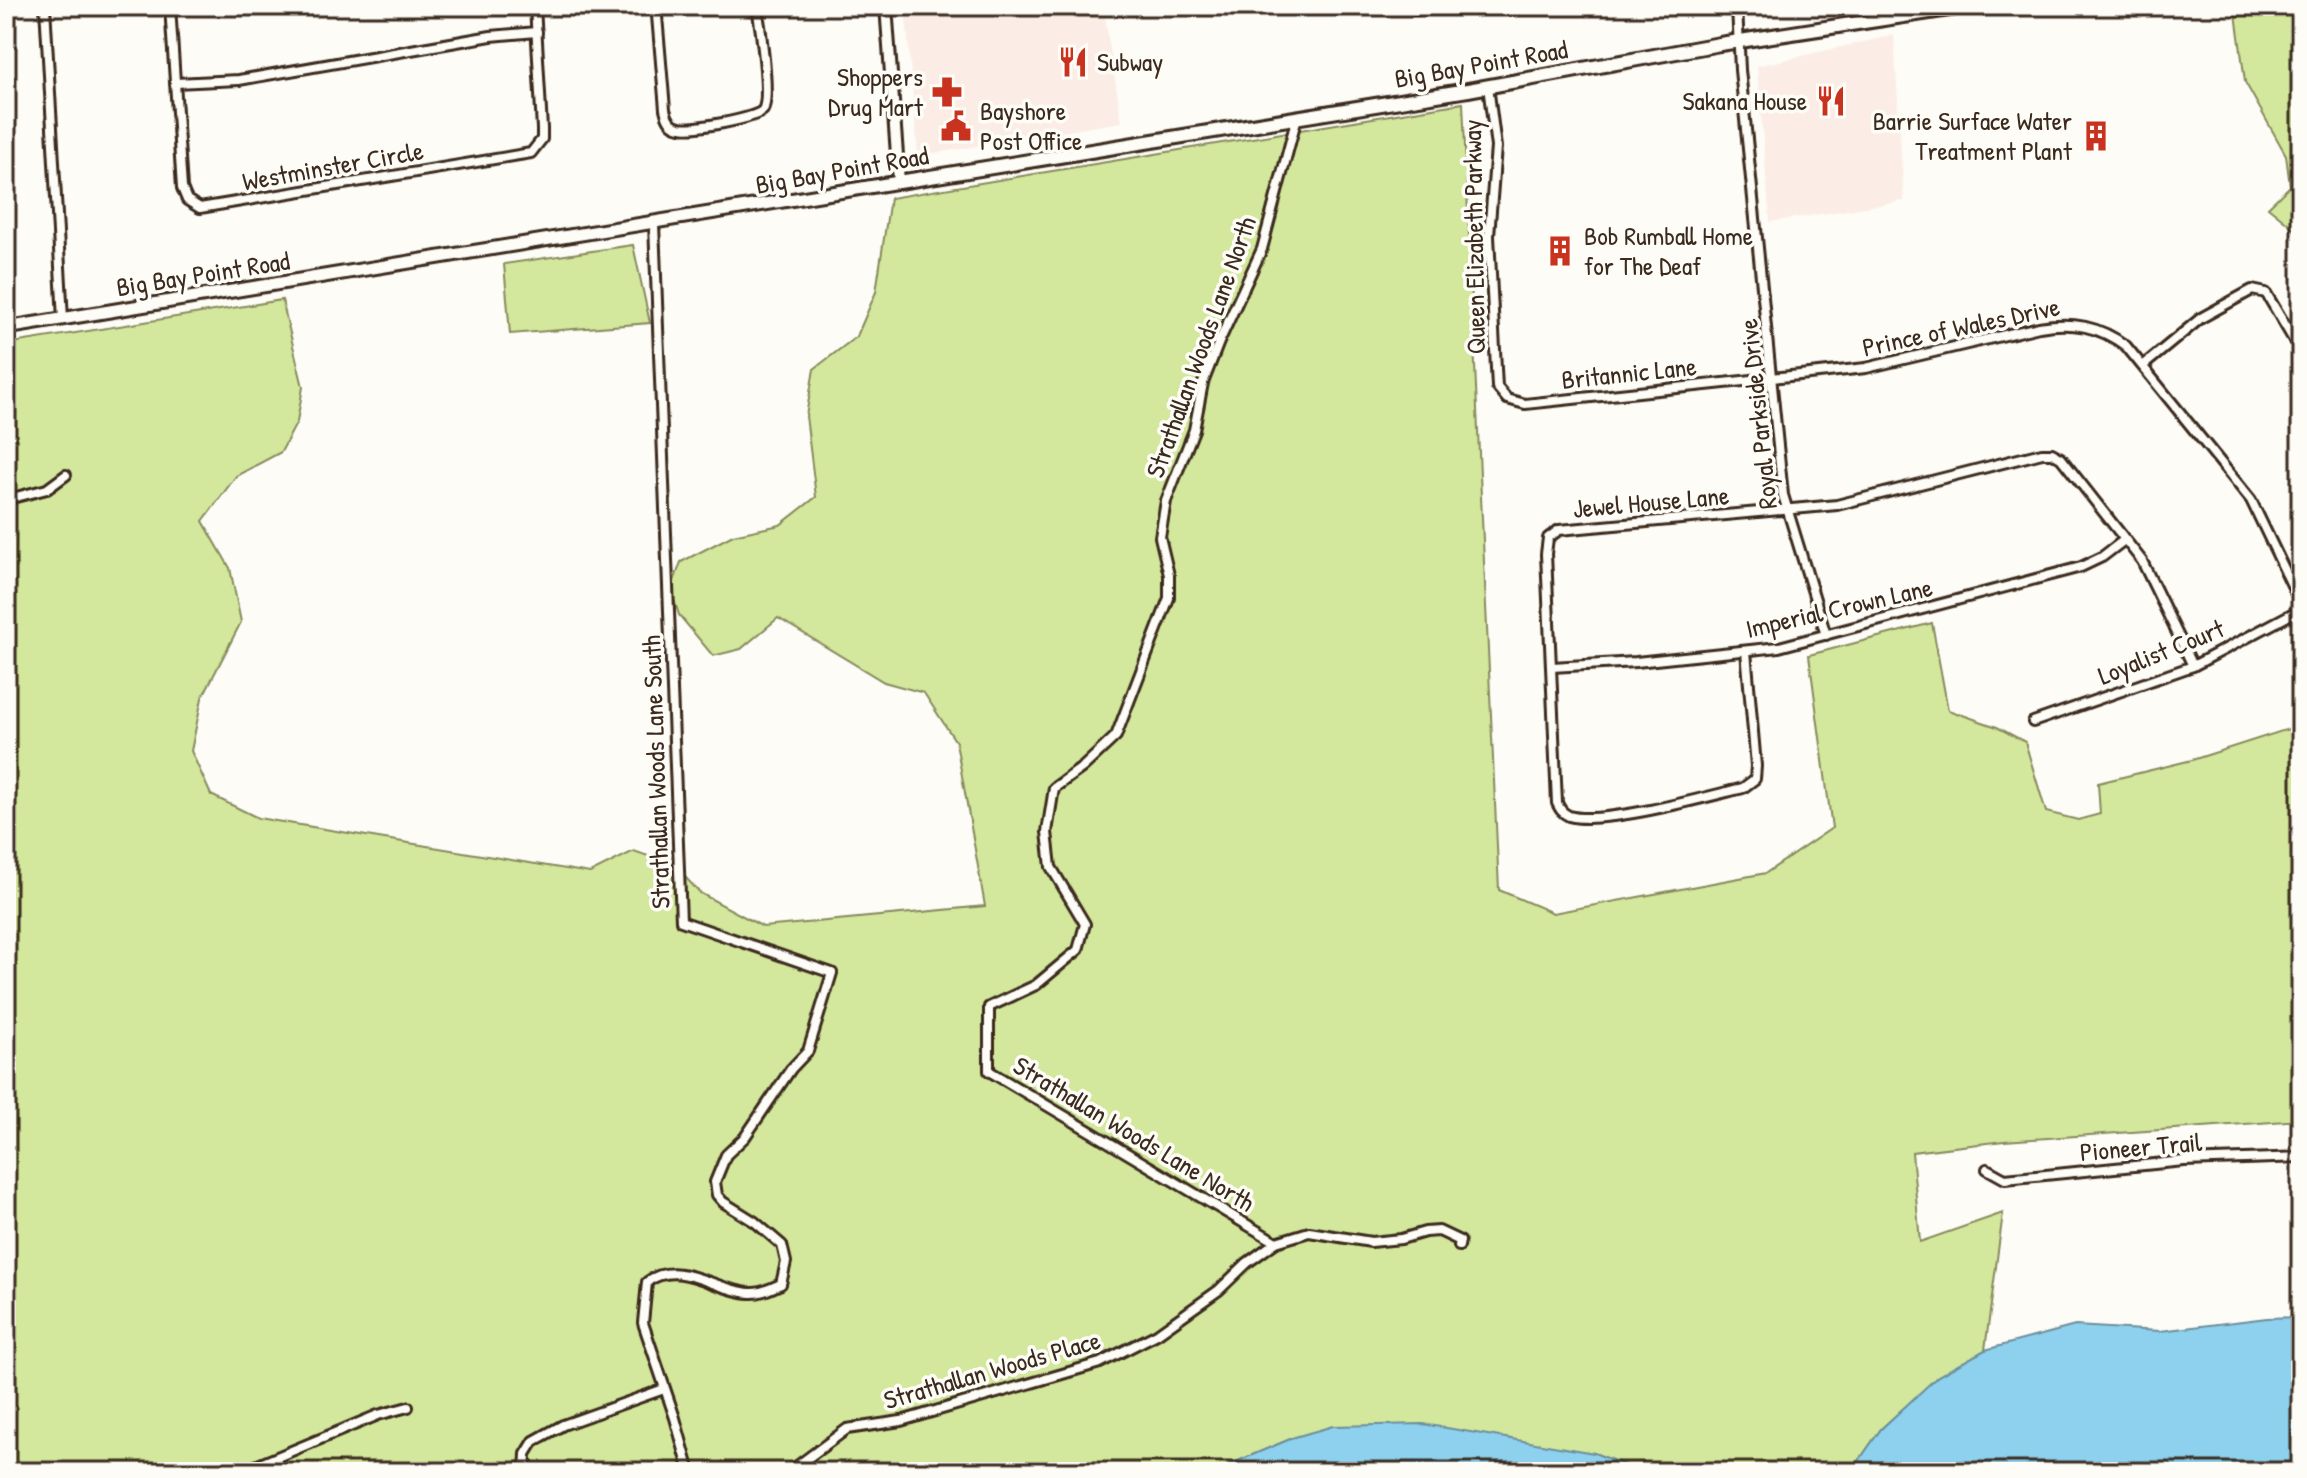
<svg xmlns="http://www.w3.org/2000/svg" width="2307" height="1478" font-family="'Patrick Hand',sans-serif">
<rect width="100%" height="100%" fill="#fdfcf7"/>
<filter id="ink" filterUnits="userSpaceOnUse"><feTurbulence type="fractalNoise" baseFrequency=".0125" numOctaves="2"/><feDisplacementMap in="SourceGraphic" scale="16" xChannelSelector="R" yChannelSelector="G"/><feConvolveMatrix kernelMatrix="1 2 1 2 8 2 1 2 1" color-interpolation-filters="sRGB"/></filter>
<g filter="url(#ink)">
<!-- built -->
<g fill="#fbede5">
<path d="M905 6H1103L1122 122 918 156Z"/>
<path d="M1894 35 1904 201 1770 222 1757 66Z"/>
</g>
<!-- green -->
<g fill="#d3e89c" stroke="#87895d" stroke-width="2">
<path d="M2235 6H2262L2282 14H2301V238L2289 224 2268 207 2290 186 2286 155 2245 82Z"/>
<path d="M1463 103 1499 890 1553 913 1766 873 1832 828 1809 655 1932 623 1948 710 1997 727 2025 742 2046 812 2078 820 2100 814 2098 783 2192 760 2301 725V1120L2004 1141 1912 1152 1920 1242 2003 1213 1985 1350 1938 1377 1881 1429 1851 1472H1643L1594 1453 1295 1437 1212 1472H6V344L282 300 303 387 297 422 281 452 236 476 203 521 230 568 241 622 202 698 191 751 211 795 258 818 590 873 634 851 674 865 700 893 763 927 985 906 956 742 924 693 884 682 778 618 741 649 713 656 679 615 671 590 681 562 733 535 780 525 816 497 806 416 814 369 857 336 876 292 890 198Z"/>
<path d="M633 245 650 323 510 334 504 264Z"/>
</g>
<!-- water -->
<g fill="#8dd1ee" stroke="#6c8e9b" stroke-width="2">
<path d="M2301 1317V1472H1851L1881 1429 1938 1376 1985 1350 2075 1326 2160 1331 2267 1318Z"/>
<path d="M1423 1424 1594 1453 1643 1472H1212L1295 1437 1333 1426Z"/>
</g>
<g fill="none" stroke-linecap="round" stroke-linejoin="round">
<!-- minor casing -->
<g stroke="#3b2a1e" stroke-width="14">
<g id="minor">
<path d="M45 6 63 319"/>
<path d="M170 6 182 188 187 200 200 208 531 153 542 139V129L535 6"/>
<path d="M660 6 657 16 665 109C667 118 670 125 680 127 691 130 756 119 763 110 771 97 760 24 757 6"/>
<path d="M1410 6 1416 10 1438 6"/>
<path d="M1737 6 1740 70 1783 495 1826 635"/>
<path d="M175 83 239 80 491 36 537 32"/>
<path d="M1488 86 1496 147 1489 236 1497 387 1507 399 1525 404 1866 368 2039 327C2072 321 2099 326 2126 346L2251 500 2301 604"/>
<path d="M654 224 681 921 832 973 808 1051 791 1069 745 1137 726 1155 715 1182 717 1195 723 1202 755 1222 782 1245 786 1262 781 1284C772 1288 760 1294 750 1293 715 1291 679 1258 647 1282L643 1323 675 1418 690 1472"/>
<path d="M2144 365 2201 318 2252 290 2266 293 2301 352"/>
<path d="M6 504 12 498 47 489 66 475"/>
<path d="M1746 651 1756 766 1755 779 1743 788C1706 797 1602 826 1569 816 1562 813 1560 809 1557 803L1546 554 1548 538 1559 530 1837 505 2042 453H2052L2061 458 2142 561 2193 666"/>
<path d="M1552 667 1636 662 1779 647 2081 567 2102 557 2123 541"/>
<path d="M2033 722 2193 666 2301 609"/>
<path d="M1987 1169 2005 1179 2184 1161 2301 1157"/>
<path d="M1276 1242 989 1071V1007L1036 985 1078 950 1085 924 1051 867 1047 832 1054 788 1083 767 1116 736 1169 598V575L1160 537 1166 501 1194 430 1203 383 1219 342 1262 249 1297 117"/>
<path d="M241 1472 378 1415 408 1407"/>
<path d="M525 1472 526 1454 534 1441 563 1425 664 1389"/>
<path d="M789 1472 847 1429 901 1421 1100 1363 1157 1334 1219 1290 1247 1263 1276 1242 1309 1232 1371 1242 1401 1239 1425 1232 1439 1231 1460 1241 1459 1246"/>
</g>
</g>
<!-- tertiary casing -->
<g stroke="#3b2a1e" stroke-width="16">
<path id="tertiary" d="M886 6 899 182"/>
</g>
<!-- secondary casing -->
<g stroke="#3b2a1e" stroke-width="17">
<path id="secondary" d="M6 328 899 182"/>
</g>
<!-- primary casing -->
<g stroke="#3b2a1e" stroke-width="18">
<path id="primary" d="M899 182 1468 90 1720 44 1969 6"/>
</g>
<!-- minor -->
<use href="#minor" stroke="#fdfcf7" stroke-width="8"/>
<!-- tertiary -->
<use href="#tertiary" stroke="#fdfcf7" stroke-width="10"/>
<!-- secondary -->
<use href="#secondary" stroke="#fdfcf7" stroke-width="11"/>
<!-- primary -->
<use href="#primary" stroke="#fdfcf7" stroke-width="12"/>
</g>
</g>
<!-- icons -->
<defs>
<g id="restaurant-bare" transform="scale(2.4)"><path d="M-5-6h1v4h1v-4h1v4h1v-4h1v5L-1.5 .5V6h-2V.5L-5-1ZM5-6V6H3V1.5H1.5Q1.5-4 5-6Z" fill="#c8321e" stroke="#fdfcf7" stroke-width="2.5" paint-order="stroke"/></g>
<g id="pharmacy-bare" transform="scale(2.4)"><path d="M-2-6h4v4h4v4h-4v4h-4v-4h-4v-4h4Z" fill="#c8321e" stroke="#fdfcf7" stroke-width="2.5" paint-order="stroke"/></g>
<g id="civic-bare" transform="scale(2.4)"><path d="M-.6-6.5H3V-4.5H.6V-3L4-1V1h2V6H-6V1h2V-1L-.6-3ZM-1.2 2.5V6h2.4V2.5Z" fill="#c8321e" stroke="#fdfcf7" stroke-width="2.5" paint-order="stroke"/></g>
<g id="building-bare" transform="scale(2.4)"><path d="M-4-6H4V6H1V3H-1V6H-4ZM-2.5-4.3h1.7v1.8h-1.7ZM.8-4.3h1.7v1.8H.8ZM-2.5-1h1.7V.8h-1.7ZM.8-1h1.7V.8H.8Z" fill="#c8321e" stroke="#fdfcf7" stroke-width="2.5" paint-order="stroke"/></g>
</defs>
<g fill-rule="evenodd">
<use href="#restaurant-bare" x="1073" y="62"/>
<use href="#pharmacy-bare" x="947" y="92"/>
<use href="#restaurant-bare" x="1831" y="101"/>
<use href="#civic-bare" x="956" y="126"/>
<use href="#building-bare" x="2096" y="136"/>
<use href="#building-bare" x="1560" y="251"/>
</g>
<g text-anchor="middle" stroke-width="7" stroke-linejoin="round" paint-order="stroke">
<!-- poi labels -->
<g font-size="26" fill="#3b2a1e" stroke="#fdfcf7" text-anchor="start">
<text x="1097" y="71">Subway</text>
<text x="923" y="86" text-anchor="end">Shoppers<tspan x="923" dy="30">Drug Mart</tspan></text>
<text x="1807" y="110" text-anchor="end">Sakana House</text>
<text x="980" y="120">Bayshore<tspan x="980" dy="30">Post Office</tspan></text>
<text x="2072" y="130" text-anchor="end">Barrie Surface Water<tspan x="2072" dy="30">Treatment Plant</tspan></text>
<text x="1584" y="245">Bob Rumball Home<tspan x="1584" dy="30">for The Deaf</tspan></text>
</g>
<!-- street labels -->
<g font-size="26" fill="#3b2a1e" stroke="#fdfcf7">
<text transform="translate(1481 64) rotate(-10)" y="9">Big Bay Point Road</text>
<text transform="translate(333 166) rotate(-10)" y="9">Westminster Circle</text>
<text transform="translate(842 170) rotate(-10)" y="9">Big Bay Point Road</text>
<text transform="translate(1474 237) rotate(-91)" y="9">Queen Elizabeth Parkway</text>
<text transform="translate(203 274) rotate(-9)" y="9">Big Bay Point Road</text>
<text transform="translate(1961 327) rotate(-12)" y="9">Prince of Wales Drive</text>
<text transform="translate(1201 347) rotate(-70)" y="9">Strathallan Woods Lane North</text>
<text transform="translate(1629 373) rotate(-6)" y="9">Britannic Lane</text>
<text transform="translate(1758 414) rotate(-96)" y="9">Royal Parkside Drive</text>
<text transform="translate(1651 502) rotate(-5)" y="9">Jewel House Lane</text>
<text transform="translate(1839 608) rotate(-13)" y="9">Imperial Crown Lane</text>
<text transform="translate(2161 652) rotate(-22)" y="9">Loyalist Court</text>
<text transform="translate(656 772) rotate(-92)" y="9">Strathallan Woods Lane South</text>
<text transform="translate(1134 1134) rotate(31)" y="9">Strathallan Woods Lane North</text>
<text transform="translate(2141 1147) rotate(-5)" y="9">Pioneer Trail</text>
<text transform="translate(992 1370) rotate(-16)" y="9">Strathallan Woods Place</text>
</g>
</g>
<!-- margin -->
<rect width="2307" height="1478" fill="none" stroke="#fdfcf7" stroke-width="32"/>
<rect x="16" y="16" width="2275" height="1446" fill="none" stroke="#3b2a1e" stroke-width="3" filter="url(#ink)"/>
</svg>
